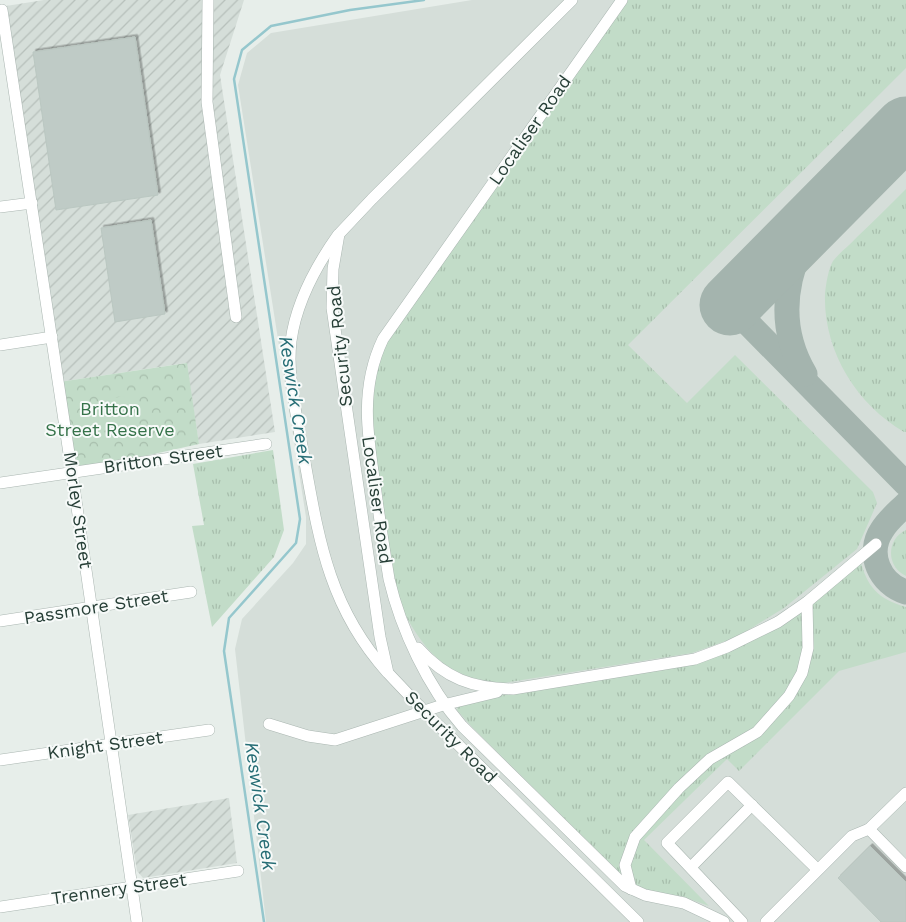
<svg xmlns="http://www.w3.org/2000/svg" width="906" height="922" font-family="'Work Sans',sans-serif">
<defs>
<pattern id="industrial-furrows" width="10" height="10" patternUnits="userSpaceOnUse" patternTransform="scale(1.25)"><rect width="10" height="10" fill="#d5ded9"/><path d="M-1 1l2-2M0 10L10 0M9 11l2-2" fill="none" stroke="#b7c0bb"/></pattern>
<pattern id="grass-tufts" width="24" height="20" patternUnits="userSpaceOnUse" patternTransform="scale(1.25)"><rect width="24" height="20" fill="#c2dcc8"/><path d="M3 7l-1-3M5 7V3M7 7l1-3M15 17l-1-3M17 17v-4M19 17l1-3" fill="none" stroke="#a7beac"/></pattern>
<pattern id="forest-crowns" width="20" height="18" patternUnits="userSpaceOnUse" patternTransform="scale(1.25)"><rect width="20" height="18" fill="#c2dcc8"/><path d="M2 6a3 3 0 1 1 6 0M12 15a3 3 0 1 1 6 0" fill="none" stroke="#a7beac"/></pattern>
<filter id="shadow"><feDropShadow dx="2.5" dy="-2.5" stdDeviation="0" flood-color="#0004"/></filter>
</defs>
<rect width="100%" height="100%" fill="#e7eeea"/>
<!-- built -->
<path fill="#d5ded9" d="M472 0H906V922H266L235 649 242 619 293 563 306 544V517L238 85 247 53 271 33Z"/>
<!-- industrial -->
<g fill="url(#industrial-furrows)">
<path d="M44 0H244L220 75 275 432 199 444 186 363 59 382 6 6Z"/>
<path d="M229 798 237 863 143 878 137 871 128 815Z"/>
</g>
<!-- grass -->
<g fill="url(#grass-tufts)">
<path d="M626 0H906V68L628 345 687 403 735 355 873 492 877 503 857 549 784 608 737 637 692 653 504 683C445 679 422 650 398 600L370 428 369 394 384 342Z"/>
<path d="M906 189V432H904C856 404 823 350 825 294 826 284 828 270 833 261 840 252 850 245 857 237 874 221 890 205 906 189Z"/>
<path d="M273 450 284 530 274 557 212 627 192 526 204 525 193 464Z"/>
<path d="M906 530V576C886 567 886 539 906 530Z"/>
<path d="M860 559C867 587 878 599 906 607V652L839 671 739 771 727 759 644 840 709 906 681 896 646 891 629 882 472 727 457 710 459 703 694 662 748 642Z"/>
</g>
<!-- forest -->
<path fill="url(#forest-crowns)" d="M187 363 199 444 72 472 59 382Z"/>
<!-- garden -->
<g fill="#c2dcc8">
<path d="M124 396 130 437 109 440 103 400Z"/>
<path d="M100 405 105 436 90 438 85 407Z"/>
</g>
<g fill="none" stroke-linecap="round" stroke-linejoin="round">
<!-- stream -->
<path stroke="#95c7cd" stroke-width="2.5" d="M264 922 224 651 229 618 296 543 300 519 234 79 242 50 271 26 350 10 424 0"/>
<!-- taxiway -->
<g stroke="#a4b4ae" stroke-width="25">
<path d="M730 305 906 484"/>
<path d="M805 374C773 320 787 264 819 214"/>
<path d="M906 504C898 512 888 520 882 530 866 554 880 584 906 592"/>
</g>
<!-- runway -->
<path stroke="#a4b4ae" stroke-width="61" d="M730 305 906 127"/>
</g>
<!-- building -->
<g fill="#bfcbc6" stroke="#bac7c1" filter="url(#shadow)">
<path d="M135 37 158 195 56 210 33 52Z"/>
<path d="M151 220 165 314 115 322 101 228Z"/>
<path d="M870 846 906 882V922H881L838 878Z"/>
</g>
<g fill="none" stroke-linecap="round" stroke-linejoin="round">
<!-- minor casing -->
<g stroke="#aab6b1" stroke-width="12">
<g id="minor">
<path d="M208 0 207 102 236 317"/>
<path d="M572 0 372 199 339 234 333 269 332 308 380 637 388 673 424 711 638 922"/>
<path d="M622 0 383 339C360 387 367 433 375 485 379 516 384 548 389 579 401 630 428 687 462 726L625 886 645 895 684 903 724 922"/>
<path d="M2 10 73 480 137 922"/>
<path d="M0 207 32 203"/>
<path d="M338 235C316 266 296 303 291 341 287 376 296 412 302 446 318 533 326 604 387 672"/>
<path d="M0 345 52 337"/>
<path d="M0 483 266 444"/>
<path d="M0 621 191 592"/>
<path d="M418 648C446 679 472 688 513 689L695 659 727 647 778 622 807 602 876 544"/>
<path d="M269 724 308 736 335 740 443 705 497 692"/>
<path d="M0 760 209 730"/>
<path d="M869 829 906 793"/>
<path d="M691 867 752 805"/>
<path d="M631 889 625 865 635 837 679 788 710 759 757 732 789 696 802 673 808 648 807 602"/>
<path d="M0 907 238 871"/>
<path d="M742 922 667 843 728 782 817 869"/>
<path d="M766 922 852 836 869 829 906 867"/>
</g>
</g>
<!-- minor -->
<use href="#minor" stroke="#fff" stroke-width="11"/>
</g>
<g text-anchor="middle" stroke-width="4" stroke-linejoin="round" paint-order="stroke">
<!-- street labels -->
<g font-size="18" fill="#273f37" stroke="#f7faf9">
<text transform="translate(530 130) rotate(-55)" y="6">Localiser Road</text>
<text transform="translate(340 346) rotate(-96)" y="6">Security Road</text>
<text transform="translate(163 459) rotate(-8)" y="6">Britton Street</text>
<text transform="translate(377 500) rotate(82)" y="6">Localiser Road</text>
<text transform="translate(78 510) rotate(82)" y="6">Morley Street</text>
<text transform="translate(96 607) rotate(-9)" y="6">Passmore Street</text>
<text transform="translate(451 737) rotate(45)" y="6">Security Road</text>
<text transform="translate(105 745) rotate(-8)" y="6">Knight Street</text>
<text transform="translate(119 889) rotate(-8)" y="6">Trennery Street</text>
</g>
<!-- park labels -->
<g font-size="18" fill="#357249" stroke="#f7faf9">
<text x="110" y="415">Britton<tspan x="110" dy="21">Street Reserve</tspan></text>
</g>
<!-- water labels -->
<g font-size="19" font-style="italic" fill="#266d75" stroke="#f7faf9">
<text transform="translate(296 400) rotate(81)" y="7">Keswick Creek</text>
<text transform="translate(261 806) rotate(82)" y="7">Keswick Creek</text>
</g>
</g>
</svg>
